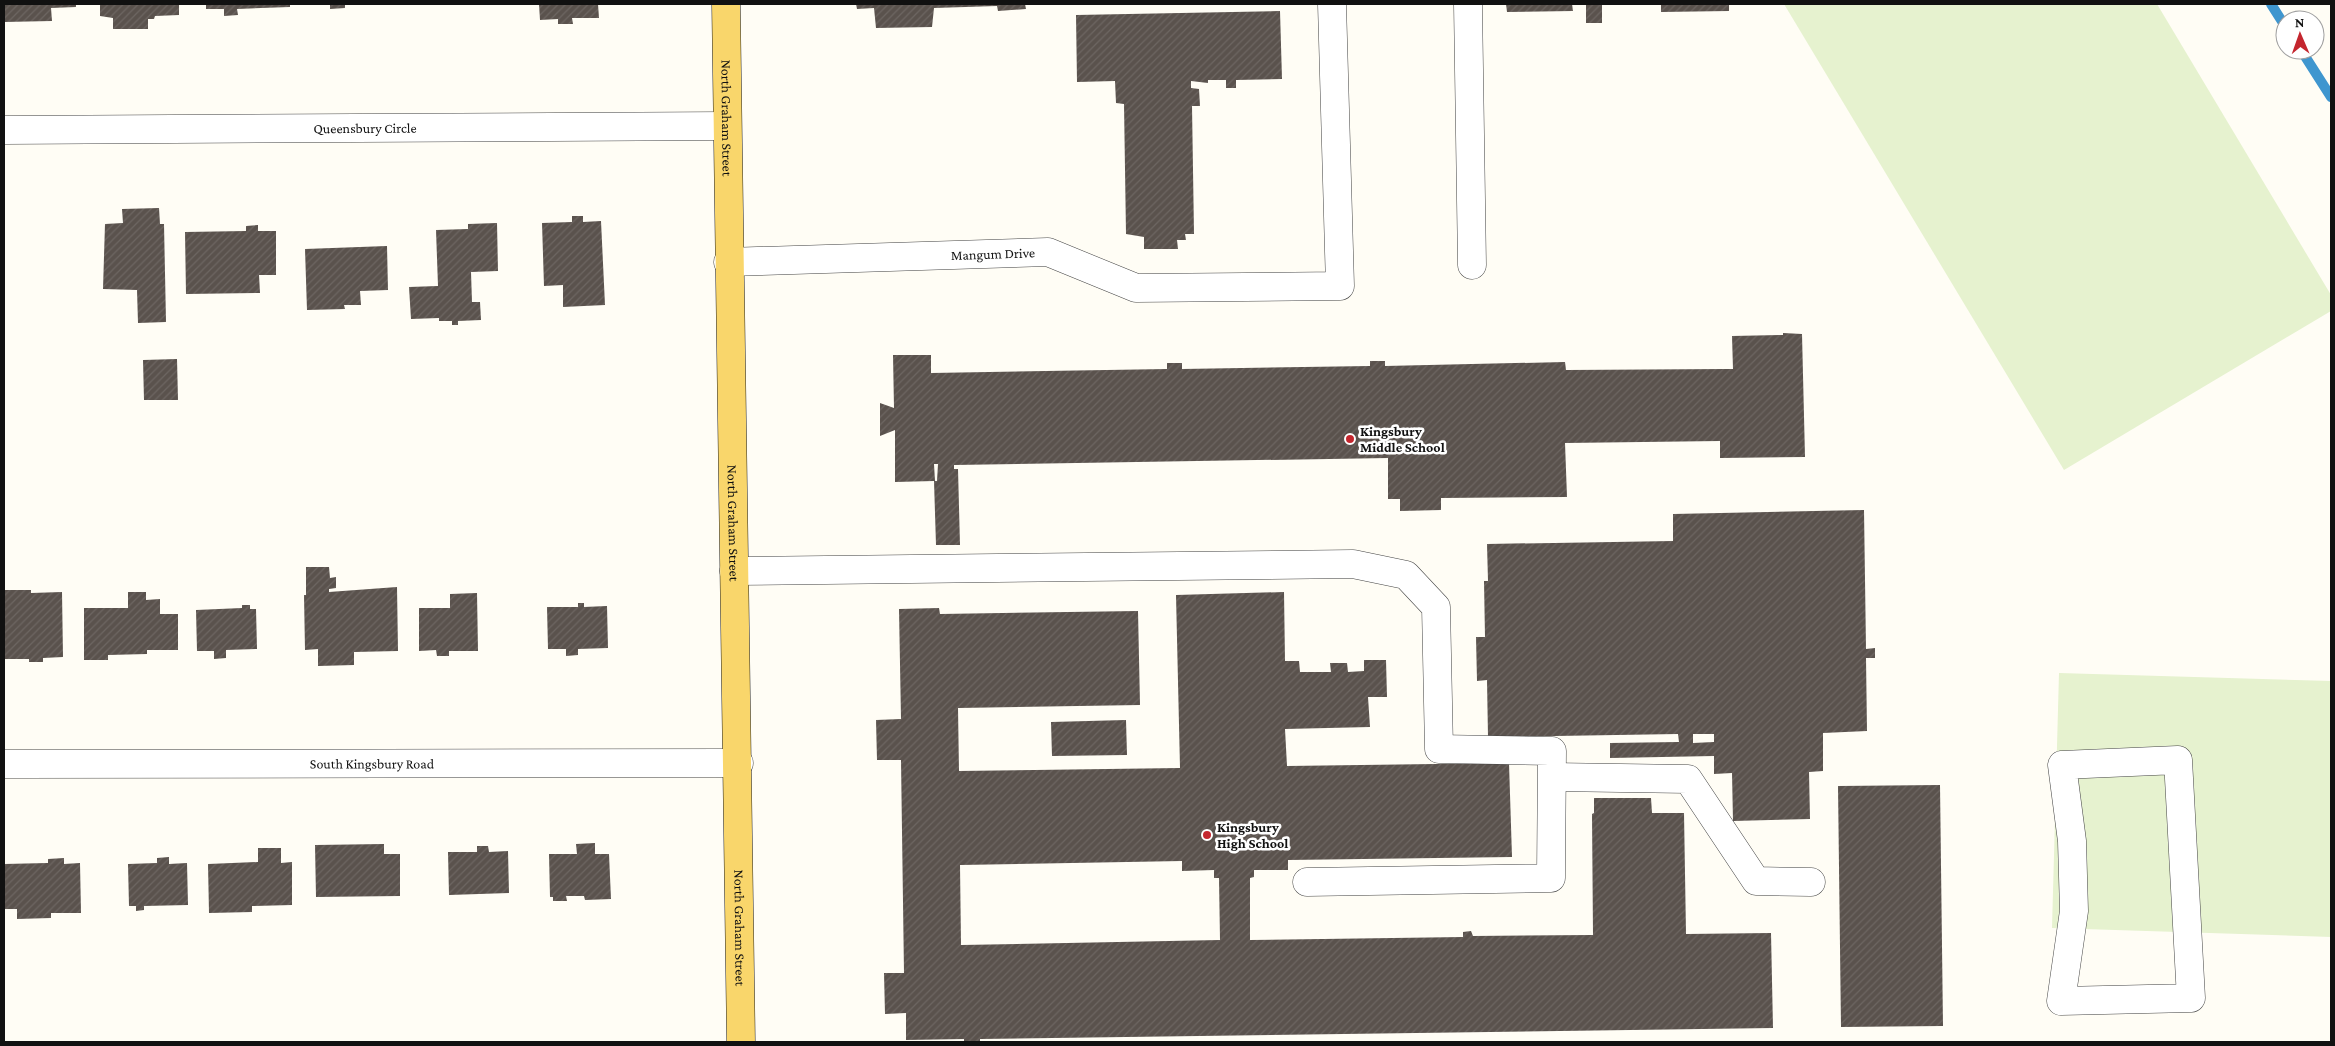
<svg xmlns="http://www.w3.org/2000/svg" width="2335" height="1046" font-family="'Crimson Pro',serif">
<defs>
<pattern id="building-hatch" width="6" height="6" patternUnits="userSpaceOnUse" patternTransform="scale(1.25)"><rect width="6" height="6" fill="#5a524d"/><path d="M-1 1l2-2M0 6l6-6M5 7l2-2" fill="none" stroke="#6d6662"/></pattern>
</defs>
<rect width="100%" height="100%" fill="#fffdf5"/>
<!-- pitch -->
<g fill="#e6f2cf">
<path d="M1784 4H2157L2331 295V311L2064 470Z"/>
<path d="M2059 673 2331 681V937L2052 928Z"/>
</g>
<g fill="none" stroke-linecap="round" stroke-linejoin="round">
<!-- stream -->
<g stroke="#3f96cf" stroke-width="10">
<path d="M2271 4 2285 26"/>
<path d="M2301 50 2331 97"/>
</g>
</g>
<!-- building -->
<g fill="url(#building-hatch)" fill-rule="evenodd">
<path d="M4 4H76V7L51 8 52 21 4 22Z"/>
<path d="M100 4H179V15L155 16 154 19H148V29H113V18L100 16Z"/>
<path d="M206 4H290V7L237 9 238 15 224 16V9H206Z"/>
<path d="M330 4H345V8L330 9Z"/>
<path d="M539 4H598L599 18H572L573 24H558V19L540 20Z"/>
<path d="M856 4H1025L1026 9 998 11 997 6 934 8 932 27 876 28 874 8 857 9Z"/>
<path d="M1506 4H1572L1573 11 1507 12Z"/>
<rect x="1586" y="4" width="16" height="19"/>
<path d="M1661 4H1729V11L1661 12Z"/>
<path d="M1280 11 1282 79 1236 80V88H1226V80H1208V83L1191 81V88L1199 89 1200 106H1192L1194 234H1185L1186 240H1177L1178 249H1144V237L1126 234 1124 104 1116 103 1115 81 1077 82 1076 15Z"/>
<path d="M159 208 160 224H164L166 322 138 323 137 290 103 289 105 224 123 223 122 209Z"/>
<path d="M572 216H583V222L601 221 605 305 563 307V285L544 286 542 223 572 222Z"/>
<path d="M497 223 498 271 471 272 472 302H480L481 320 458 321V325H452V321H439V318L411 319 409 287 438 286 436 230 468 229V224Z"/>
<path d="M258 225V231H276V275H259L260 293 186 294 185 232 246 231V226Z"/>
<path d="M387 246 388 290 360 291 361 305H344L345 309 307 310 305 249Z"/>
<path d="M1783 333 1802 334 1805 457 1720 458V441L1565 443 1567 497 1441 498V510L1400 511V499H1388V458L954 465V469H958L960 545H936L934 481 895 482V430L880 436V403L894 408 893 355H931V373L1167 369V363H1182V369L1370 366V361H1385V366L1565 362 1566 370 1726 369H1733L1732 336 1783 335ZM934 464H938L937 481H935Z"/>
<path d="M177 359 178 400H144L143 360Z"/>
<path d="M1864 510 1866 649 1875 648V658H1866L1867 731 1823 733V771L1809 772 1810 819 1733 821 1732 773 1714 774V756L1610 758V743L1679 742 1678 734 1488 737 1487 680 1477 681 1476 637H1485L1484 581H1488L1487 544 1673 541V514ZM1693 734H1714V742L1693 743Z"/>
<path d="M306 567H329L330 578 336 577V588L329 589V592L397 587 398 651 354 652V665L318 666V649L305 650 304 595H306Z"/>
<path d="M4 590H31V593L62 592 63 657 43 658V662H29V659H4Z"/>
<path d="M128 592H146V600L160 599V614H178V650H147V654L108 655V660H84V608H128Z"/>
<path d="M1284 592 1285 661H1299L1300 672H1331L1330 663H1347L1348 672 1364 671V660H1386L1387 697H1368L1370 727 1285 729 1287 766 1509 763 1512 857 1288 860V870H1254V877L1250 878V940L1463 937V932L1471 931 1473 936 1593 935 1592 814 1594 813V798H1651L1652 813H1684L1686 934 1771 933 1773 1028 980 1039V1042H964V1039L906 1040V1013L885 1014 884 973H904L901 760H877L876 720 901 719 899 609 939 608 940 614 1138 611 1140 705 958 708 959 771 1180 768 1176 595ZM1182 861V871L1214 870V878H1219L1220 940 961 945 960 865Z"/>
<path d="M477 593 478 651H449V656H437L436 650 419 651V608H450V594Z"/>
<path d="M578 603H584V607L607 606 608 648 578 649V655L566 656V649H548L547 607H578Z"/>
<path d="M242 605H250V609H256L257 649 226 650V658L214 659V651H197L196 610 242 608Z"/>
<path d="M1126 720 1127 755 1052 756 1051 722Z"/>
<path d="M1940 785 1943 1026 1841 1027 1838 786Z"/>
<path d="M595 843V854H609L611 899 585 900 584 896H566L567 901H553V897H550L549 854H577L576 844Z"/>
<path d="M384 844V854H400V896L316 897 315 845Z"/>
<path d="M477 846H488L489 852 508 851 509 893 449 895 448 852H477Z"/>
<path d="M258 848H281V863L292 862V905L252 906V912L209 913 208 864 258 862Z"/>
<path d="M169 857V864L187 863 188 905 144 906V910L136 911V906H129L128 864 157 863V858Z"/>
<path d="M64 858V864L80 863 81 913H51V918L17 919V909H4V864L48 863V859Z"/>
</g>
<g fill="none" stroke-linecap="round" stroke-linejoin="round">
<!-- minor casing -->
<g stroke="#444" stroke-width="29">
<g id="minor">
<path d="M1468 4 1472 265"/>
<path id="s1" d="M4 130 727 126"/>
<path id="s2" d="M728 262 1048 252 1136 288 1340 286 1332 4"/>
<path d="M734 571 1353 564 1406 575 1436 607 1439 749 1552 751 1551 878 1307 882"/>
<path d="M2178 760 2191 998 2061 1001 2074 911 2072 841 2062 765Z"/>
<path id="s3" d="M4 764 739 763"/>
<path d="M1553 777 1688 779 1756 881 1811 882"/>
</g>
</g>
<!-- major casing -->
<g stroke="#222" stroke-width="29">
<g id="major">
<path id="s4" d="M726 4C728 350 739 696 741 1042"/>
</g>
</g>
<!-- minor -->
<use href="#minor" stroke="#fff" stroke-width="28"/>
<!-- major -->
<use href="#major" stroke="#f9d66b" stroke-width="28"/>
</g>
<!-- markers -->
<g fill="#c4262e" stroke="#fff" stroke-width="2">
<circle cx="1350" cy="439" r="5"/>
<circle cx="1207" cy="835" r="5"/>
</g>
<g text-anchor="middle" stroke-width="5" stroke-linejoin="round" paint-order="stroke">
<!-- street labels -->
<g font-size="14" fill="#111" stroke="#fff">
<text dy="5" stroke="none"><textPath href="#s4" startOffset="114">North Graham Street</textPath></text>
<text dy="5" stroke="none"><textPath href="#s1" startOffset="361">Queensbury Circle</textPath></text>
<text dy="5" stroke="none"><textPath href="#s2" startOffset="265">Mangum Drive</textPath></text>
<text dy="5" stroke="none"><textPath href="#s4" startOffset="519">North Graham Street</textPath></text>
<text dy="5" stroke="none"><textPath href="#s3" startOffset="368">South Kingsbury Road</textPath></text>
<text dy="5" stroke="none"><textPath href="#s4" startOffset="924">North Graham Street</textPath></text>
</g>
<!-- poi labels -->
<g font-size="14" font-weight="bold" fill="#111" stroke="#fff" text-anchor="start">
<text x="1360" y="436">Kingsbury<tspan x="1360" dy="16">Middle School</tspan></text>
<text x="1217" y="832">Kingsbury<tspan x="1217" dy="16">High School</tspan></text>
</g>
</g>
<!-- border -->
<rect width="2335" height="1046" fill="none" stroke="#111111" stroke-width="10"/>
<!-- north arrow -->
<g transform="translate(2300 35) rotate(358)"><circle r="24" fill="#ffffff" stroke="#a0a0a0"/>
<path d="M0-4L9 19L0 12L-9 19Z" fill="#c4262e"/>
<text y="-8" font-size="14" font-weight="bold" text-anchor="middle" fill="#111111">N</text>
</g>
</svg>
